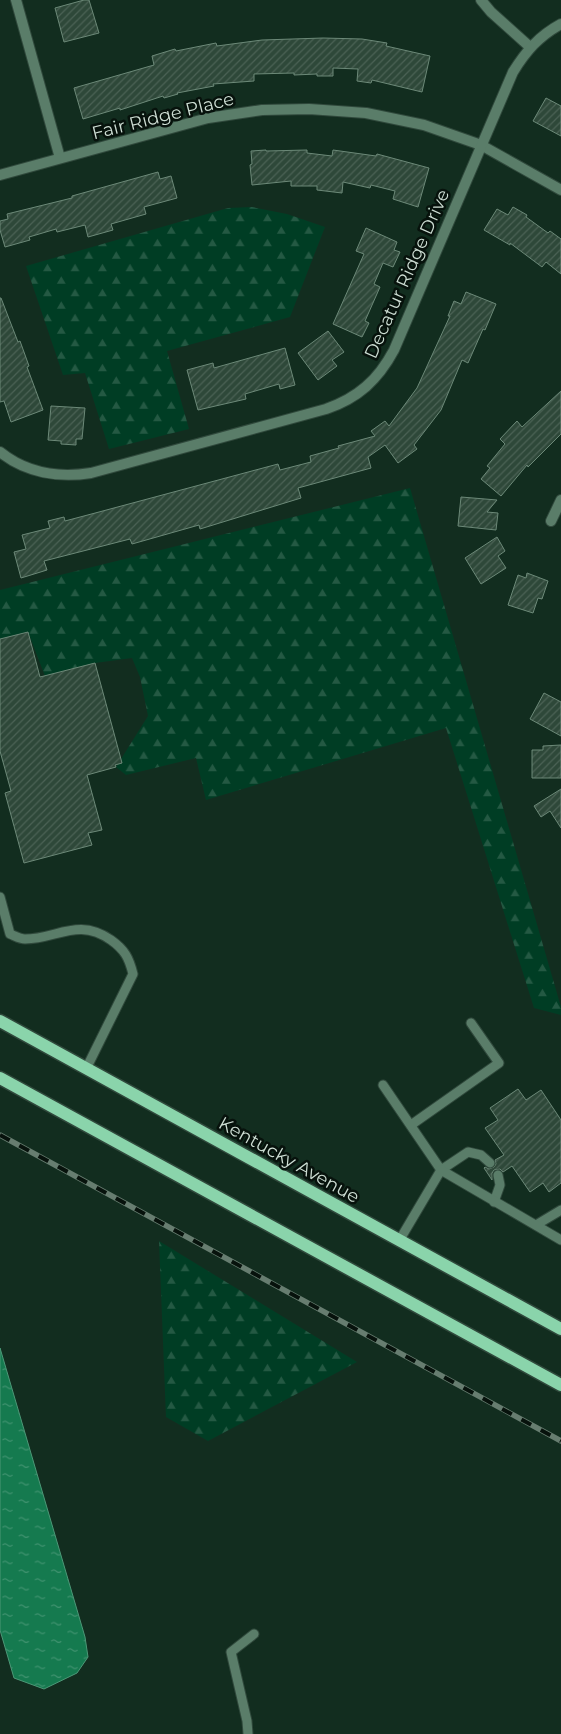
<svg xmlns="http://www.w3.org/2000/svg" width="561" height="1734" font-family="Montserrat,sans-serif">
<defs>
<pattern id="forest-firs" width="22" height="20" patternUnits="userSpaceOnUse" patternTransform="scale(1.25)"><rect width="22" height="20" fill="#003d24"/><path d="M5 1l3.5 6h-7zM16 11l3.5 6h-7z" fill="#245943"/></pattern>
<pattern id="water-ripples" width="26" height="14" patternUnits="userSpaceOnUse" patternTransform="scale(1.25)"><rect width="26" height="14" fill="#157a4f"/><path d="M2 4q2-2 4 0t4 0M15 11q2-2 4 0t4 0" fill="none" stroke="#419370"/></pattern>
<pattern id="building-hatch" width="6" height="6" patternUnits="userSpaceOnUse" patternTransform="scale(1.25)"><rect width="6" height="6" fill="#2e4839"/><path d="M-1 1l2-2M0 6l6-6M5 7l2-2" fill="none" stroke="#4b6255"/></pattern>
</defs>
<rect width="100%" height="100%" fill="#122d1f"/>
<!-- forest -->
<g fill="url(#forest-firs)">
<path d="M252 207 287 214 325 227 290 317 167 351 189 429 109 449 85 373 63 375 26 266 228 208Z"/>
<path d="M410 488 561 1007V1015L534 1008 446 728 206 800 196 758 126 775 116 767 148 716 140 677 132 658 95 663 45 676 28 632 0 639V590Z"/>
<path d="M159 1241 357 1362 208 1441 166 1417Z"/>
</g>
<!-- water -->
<path fill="url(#water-ripples)" stroke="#4c9877" d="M0 1348 85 1637 88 1657 77 1673 44 1689 14 1678 0 1630Z"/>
<!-- building -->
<g fill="url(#building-hatch)" stroke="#6c8978">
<path d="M84 0H89L99 33 64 42 55 8Z"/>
<path d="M323 38 362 39 387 43 386 46 430 56 422 92 372 80 371 83 357 81 358 69 333 68V76H317V74L294 75V73L254 74V81L213 84 214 86 177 93 178 94 164 98 163 96 120 110V108L83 119 74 88 154 65 152 56 175 49 176 51 216 43 217 46 262 40Z"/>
<path d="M546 98 561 106V136L533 121Z"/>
<path d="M266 150V151L307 150V153L332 156 333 150 376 156 377 154 429 168 418 207 393 199 395 191 371 185 370 188 343 182 342 193 317 190V186H291V181L252 185 250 165 252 164 251 151Z"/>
<path d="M158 172 160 179 171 176 177 198 144 207 146 214 111 224 113 230 88 237 85 225 57 232 56 229 29 237 30 240 5 247 0 230V221L8 219 7 214 72 198V196Z"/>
<path d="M513 207 527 215 526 217 548 233 550 231 561 239V274L546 262 542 267 510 243V245L484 230 497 209 508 215Z"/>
<path d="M366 228 397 242 394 250 400 252 393 267 383 263 374 284 380 287 365 321 369 323 362 337 333 324 364 254 356 251Z"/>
<path d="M466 292 496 304 485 330 483 329 468 363 462 360 441 410 414 445 417 449 398 463 385 445 368 457 371 468 298 488 301 498 200 529 199 525 132 544 130 539 44 561 47 570 21 578 14 552 26 549 22 535 50 528 48 521 64 517 65 521 99 512 278 464 280 470 311 462 310 456 339 448 338 446 375 436 371 431 385 421 389 426 417 388 450 316H448L454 301 461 304Z"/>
<path d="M0 298H1L18 342 20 341 29 366 27 367 43 410 11 422 4 401 0 402Z"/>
<path d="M328 331 344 352 332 360 337 366 318 380 298 353Z"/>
<path d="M285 348 295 385 280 389 279 384 245 394 246 399 198 410 187 370 213 363 214 368Z"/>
<path d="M561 391V434L528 467 527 465 501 496 481 479 490 468 487 466 505 444 500 439 517 421 522 427Z"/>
<path d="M51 406 85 408 82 439H76V445L61 444V441L48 440Z"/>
<path d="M461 497 497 500 487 512 498 513 496 530 458 526Z"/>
<path d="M497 537 505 551 498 556 506 568 481 584 465 558Z"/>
<path d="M527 573 548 581 542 599 538 598 533 613 508 605 518 575 526 578Z"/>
<path d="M28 632 40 677 95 663 122 763 115 765 116 767 87 775 102 830 88 833 92 845 24 863 5 793 11 791 0 751V639Z"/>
<path d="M544 693 561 702V736L530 719Z"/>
<path d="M561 745V778H532V750H543V746Z"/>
<path d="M561 789V828L550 811 541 817 534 806Z"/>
<path d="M518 1089 526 1100 541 1090 561 1120V1183L549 1192 543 1183 530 1192 512 1166 503 1172 500 1169 494 1170 492 1173V1180L484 1168 485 1167 489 1169 494 1167 496 1164 495 1160 504 1155 485 1128 498 1120 490 1108Z"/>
</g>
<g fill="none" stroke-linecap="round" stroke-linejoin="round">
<!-- service casing -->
<g stroke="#30493c" stroke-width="11">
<g id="service">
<path d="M0 897 10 934C15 936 20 939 25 939 57 939 78 917 111 940 125 950 129 958 133 974L86 1069"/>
<path d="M383 1085 441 1170 468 1152 481 1155 490 1163"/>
<path d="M411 1125 499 1063 471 1023"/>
<path d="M494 1202 500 1185 498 1175"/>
<path d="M536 1225 561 1210"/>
<path d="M399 1241 441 1170 561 1240"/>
<path d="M248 1734 247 1721 231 1652 254 1634"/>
</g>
</g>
<!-- minor casing -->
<g stroke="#30493c" stroke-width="12">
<g id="minor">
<path d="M16 0 60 158"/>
<path d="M481 0 491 12 530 47"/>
<path d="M0 175 208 118 262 110 309 109 366 113 424 125 481 145 561 190"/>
<path d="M0 452C26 473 59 478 91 473L326 409C358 398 378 380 394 350L513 72C526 51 539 36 561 24"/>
<path d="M551 521 561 500"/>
</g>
</g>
<!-- primary casing -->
<g stroke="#30493c" stroke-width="15">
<g id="primary">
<path d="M0 1021 561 1329"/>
<path d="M0 1078 561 1385"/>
</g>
</g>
<!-- service -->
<use href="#service" stroke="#5a7d69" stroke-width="9"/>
<!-- minor -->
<use href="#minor" stroke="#5a7d69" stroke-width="10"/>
<!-- primary -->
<use href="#primary" stroke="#8ad4ab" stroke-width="12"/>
<!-- rail casing -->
<g stroke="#677d70" stroke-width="5.5">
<path id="rail" d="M0 1135 561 1441"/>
</g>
<!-- rail -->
<use href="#rail" stroke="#07120c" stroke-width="4" stroke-dasharray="11" stroke-linecap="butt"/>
</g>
<g text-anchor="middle" stroke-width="5" stroke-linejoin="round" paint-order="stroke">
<!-- street labels -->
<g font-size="18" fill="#cdddd3" stroke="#07120c">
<text transform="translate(163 116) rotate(-14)" y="6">Fair Ridge Place</text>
<text transform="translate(407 274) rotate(-66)" y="6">Decatur Ridge Drive</text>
<text transform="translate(289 1160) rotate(29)" y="6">Kentucky Avenue</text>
</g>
</g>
</svg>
